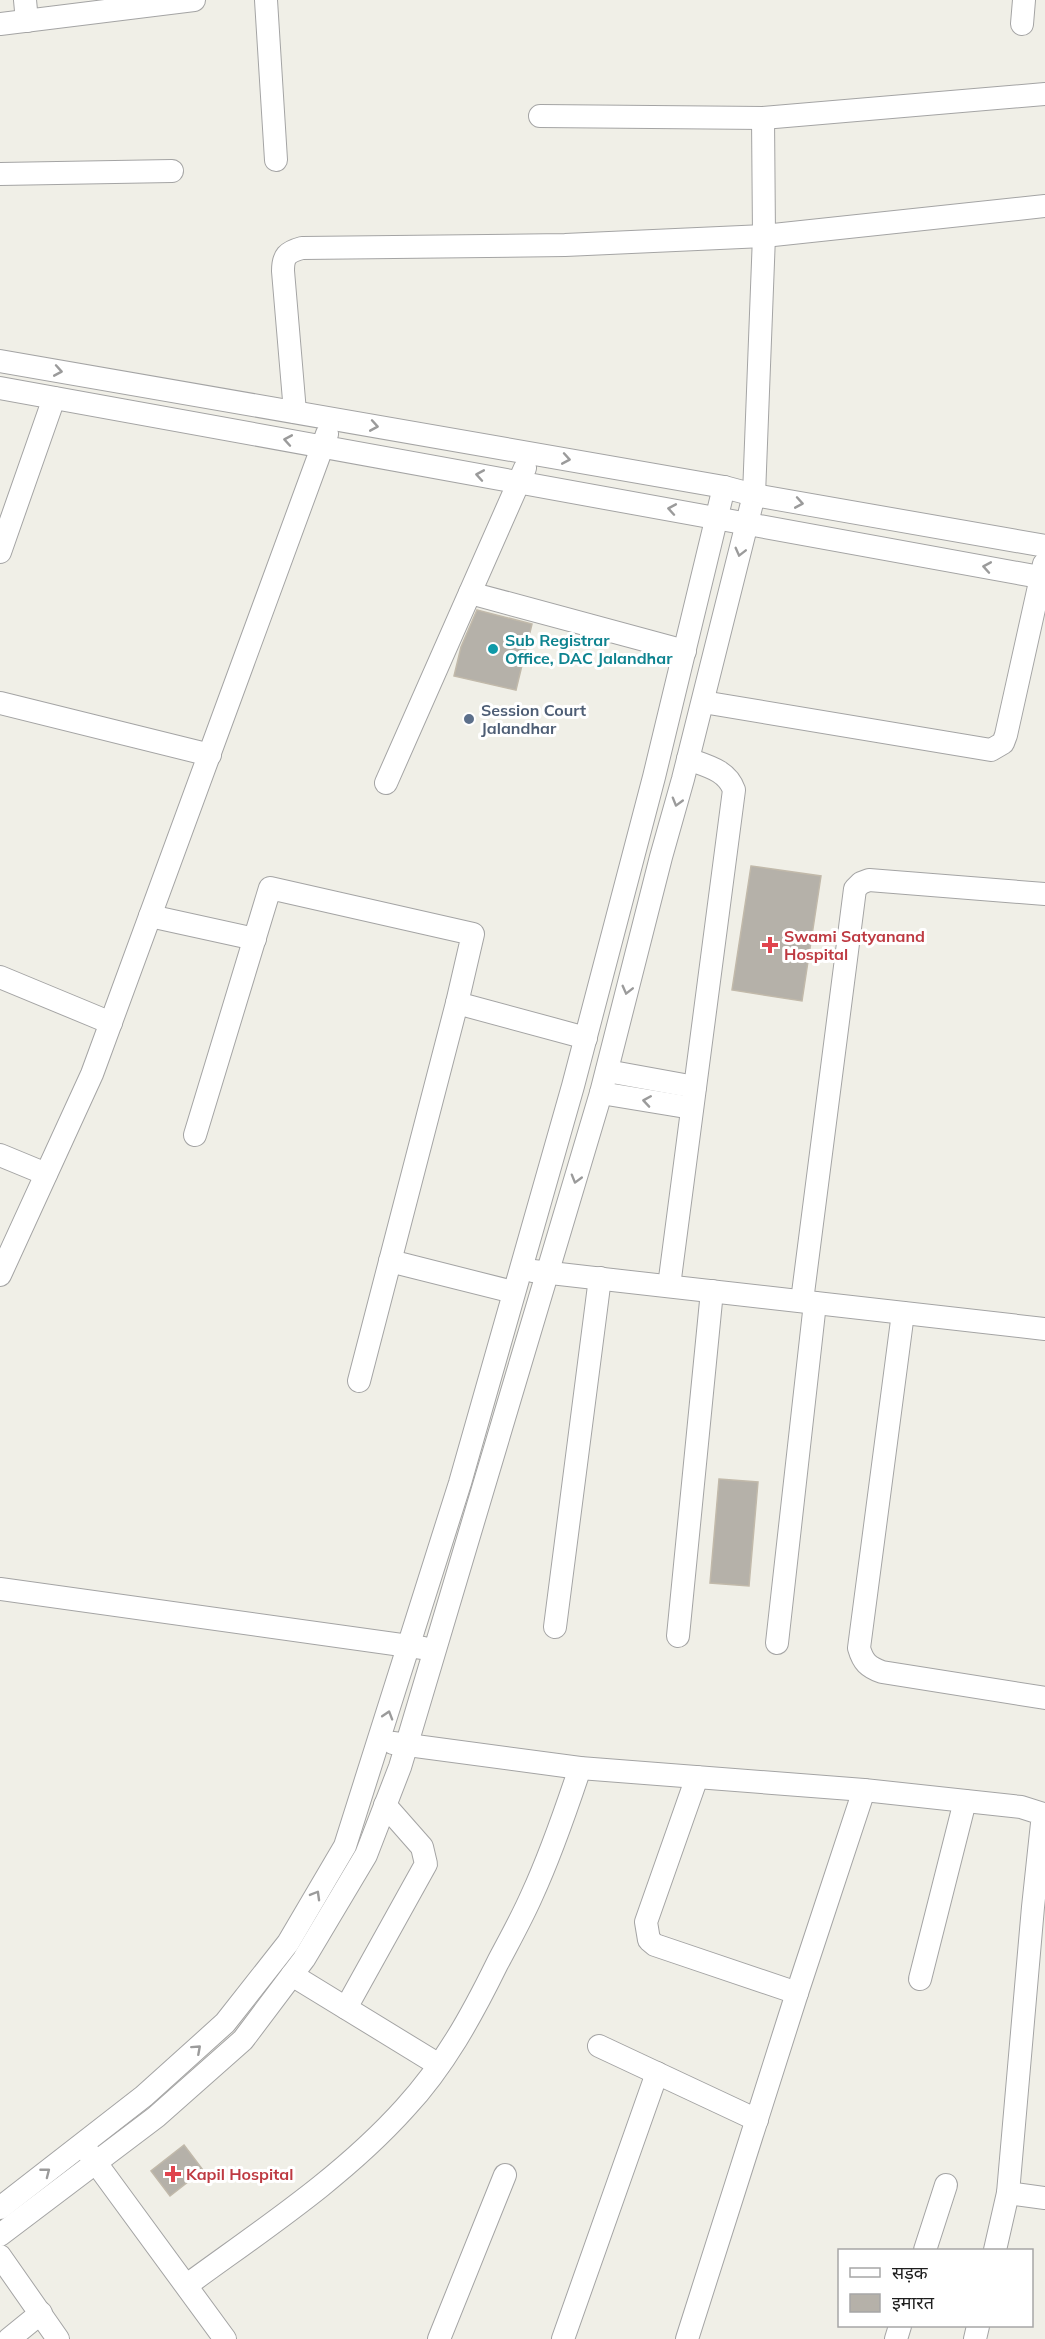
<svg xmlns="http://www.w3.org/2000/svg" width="1045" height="2339" font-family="Mulish,'Noto Sans Devanagari',sans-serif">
<rect width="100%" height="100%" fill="#f0efe7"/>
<!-- building -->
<g fill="#b5b1a9" stroke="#c1b9aa" stroke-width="1.5">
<path d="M477 610 532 624 516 690 454 676 461 647Z"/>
<path d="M751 866 821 876 802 1001 732 990Z"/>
<path d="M719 1479 758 1482 749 1586 710 1583Z"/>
<path d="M184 2145 203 2170 170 2196 151 2171Z"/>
</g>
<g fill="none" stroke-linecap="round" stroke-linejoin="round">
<!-- minor casing -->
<g stroke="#a4a4a4" stroke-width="24">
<g id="minor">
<path d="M25 0 27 21"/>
<path d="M266 0 276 160"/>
<path d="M0 24 194 0"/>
<path d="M1022 24 1024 0"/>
<path d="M540 116 763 118 1045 94"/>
<path d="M0 174 172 171"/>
<path d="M0 361 724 487 754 495 1045 546"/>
<path d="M0 388 1045 578"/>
<path d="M295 412 283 271C283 256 287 252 302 248L565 245 764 236 1045 206"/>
<path d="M0 552 54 398"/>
<path d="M470 593 685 651"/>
<path d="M703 702 991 750 1003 743 1006 735 1044 564"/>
<path d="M0 703 210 755"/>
<path d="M386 783 525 468"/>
<path d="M150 916 255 939"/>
<path d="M0 977 111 1023"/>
<path d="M457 1003 586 1038"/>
<path d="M607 1071 695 1087"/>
<path d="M601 1093 692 1108"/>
<path d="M195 1135 270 888 473 934 457 1003 359 1381"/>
<path d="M0 1155 46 1174"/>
<path d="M390 1261 513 1292"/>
<path d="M533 1271 1045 1329"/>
<path d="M0 1275 92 1074 327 434"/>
<path d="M669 1286 734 790C727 770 707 766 688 759"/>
<path d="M802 1301 855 889 861 883 869 880 1045 894"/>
<path d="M903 1313 859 1648C863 1662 868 1667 882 1672L1045 1698"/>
<path d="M0 1589 423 1648"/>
<path d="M555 1627 600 1278"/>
<path d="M678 1636 712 1291"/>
<path d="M777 1643 815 1303"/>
<path d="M393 1743 580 1768 864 1790 1021 1807 1043 1814 1033 1907 1008 2193 995 2250"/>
<path d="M697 1777 646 1922 649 1940 655 1945 797 1993"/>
<path d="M292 1975 439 2065"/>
<path d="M920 1979 965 1801"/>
<path d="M346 2008 426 1864 422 1847 385 1805"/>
<path d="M599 2046 757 2120"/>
<path d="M88 2152 225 2339"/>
<path d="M1008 2193 1045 2198"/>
<path d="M0 2208 144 2096 225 2023 288 1943 345 1846 460 1483 573 1086 654 777 724 487"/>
<path d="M0 2235 156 2117 243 2040 304 1959 366 1855 400 1767 601 1093 661 857 683 779 754 495 764 236 763 118"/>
<path d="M925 2250 946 2185"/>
<path d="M0 2256 58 2339"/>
<path d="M187 2285C262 2230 342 2178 405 2108 444 2066 472 2015 497 1964 509 1941 522 1918 532 1895 551 1854 566 1810 580 1768"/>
<path d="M9 2339 41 2313"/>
<path d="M439 2339 505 2175"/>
<path d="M563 2339 657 2073"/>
<path d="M687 2339 797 1993 864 1790"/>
<path d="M896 2339 900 2326"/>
<path d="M975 2339 978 2326"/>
</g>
</g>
<!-- minor -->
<use href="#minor" stroke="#fff" stroke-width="22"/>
</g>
<!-- one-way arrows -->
<defs><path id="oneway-chevron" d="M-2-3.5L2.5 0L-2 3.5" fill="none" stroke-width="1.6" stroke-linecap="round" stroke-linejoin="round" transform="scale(1.5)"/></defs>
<g stroke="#9b9b9b">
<use href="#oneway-chevron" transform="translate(58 371) rotate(10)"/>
<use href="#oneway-chevron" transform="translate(374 426) rotate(10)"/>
<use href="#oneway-chevron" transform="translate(288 440) rotate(-170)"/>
<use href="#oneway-chevron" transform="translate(566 459) rotate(10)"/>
<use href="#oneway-chevron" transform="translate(480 475) rotate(-170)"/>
<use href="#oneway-chevron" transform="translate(799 503) rotate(10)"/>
<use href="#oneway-chevron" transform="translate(672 509) rotate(-170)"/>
<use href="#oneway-chevron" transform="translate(740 552) rotate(104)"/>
<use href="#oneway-chevron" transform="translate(987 567) rotate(-170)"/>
<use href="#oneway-chevron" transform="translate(677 802) rotate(106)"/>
<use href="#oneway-chevron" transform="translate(627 990) rotate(104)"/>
<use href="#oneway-chevron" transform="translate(647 1101) rotate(-171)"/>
<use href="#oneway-chevron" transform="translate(576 1179) rotate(106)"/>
<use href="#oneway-chevron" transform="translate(388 1715) rotate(-73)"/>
<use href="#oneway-chevron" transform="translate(316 1895) rotate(-60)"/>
<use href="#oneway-chevron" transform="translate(197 2049) rotate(-42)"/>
<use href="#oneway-chevron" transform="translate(46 2172) rotate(-38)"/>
</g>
<!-- markers -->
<circle fill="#0f9aa8" stroke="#fff" stroke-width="2" cx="493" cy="649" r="6"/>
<circle fill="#5c6f8a" stroke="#fff" stroke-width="2" cx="469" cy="719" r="6"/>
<g fill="#e0444e" stroke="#fff" stroke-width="2">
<path d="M767 936h6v6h6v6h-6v6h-6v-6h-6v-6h6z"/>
<path d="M170 2165h6v6h6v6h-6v6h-6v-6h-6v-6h6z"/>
</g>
<g text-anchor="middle" stroke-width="6" stroke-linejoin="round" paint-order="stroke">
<!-- culture labels -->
<g font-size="16" font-weight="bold" fill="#0d838f" stroke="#fff" text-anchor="start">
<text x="505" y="646">Sub Registrar<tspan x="505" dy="18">Office, DAC Jalandhar</tspan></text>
</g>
<!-- service labels -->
<g font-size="16" font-weight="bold" fill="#4e5e75" stroke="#fff" text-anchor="start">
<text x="481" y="716">Session Court<tspan x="481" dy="18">Jalandhar</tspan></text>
</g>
<!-- health labels -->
<g font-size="16" font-weight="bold" fill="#be3a42" stroke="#fff" text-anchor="start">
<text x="784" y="942">Swami Satyanand<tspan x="784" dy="18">Hospital</tspan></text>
<text x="186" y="2180">Kapil Hospital</text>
</g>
</g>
<!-- legend -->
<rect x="838" y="2249" width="195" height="78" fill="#ffffff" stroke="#a6a6a6" stroke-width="1.5"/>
<rect x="850" y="2268" width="30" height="9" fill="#ffffff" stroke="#a6a6a6" stroke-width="1.5"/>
<text x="892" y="2279" font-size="18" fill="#202020">सड़क</text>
<rect x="850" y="2294" width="30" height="18" fill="#b5b1a9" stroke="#a6a6a6" stroke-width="1.5"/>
<text x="892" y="2309" font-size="18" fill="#202020">इमारत</text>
</svg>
